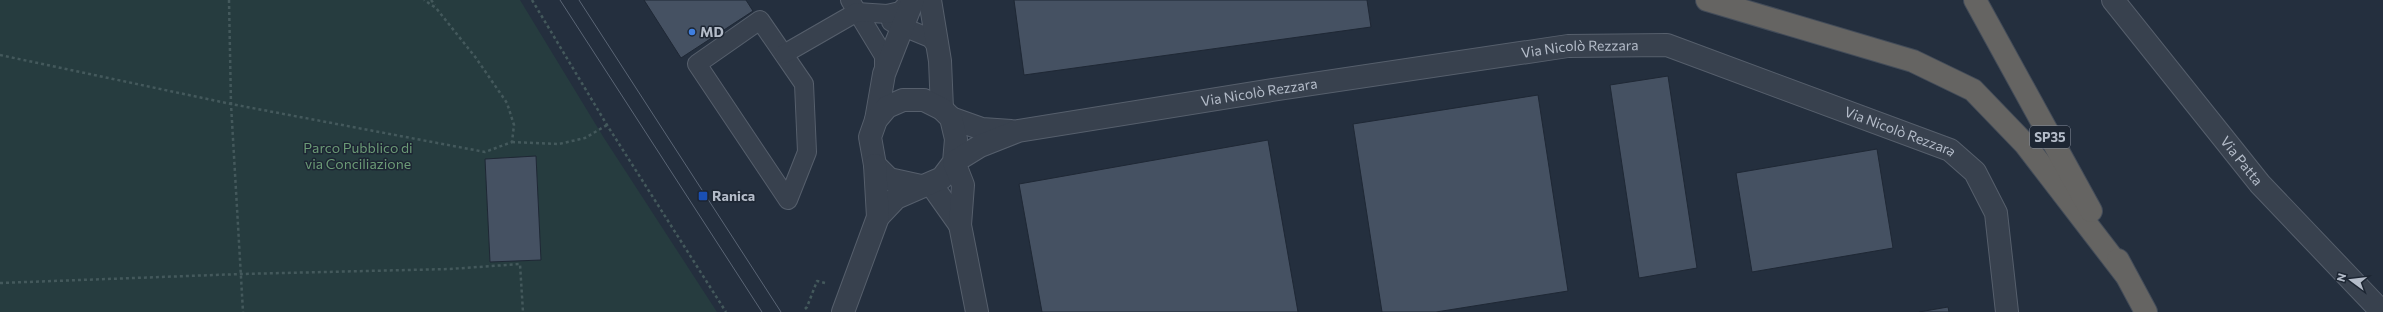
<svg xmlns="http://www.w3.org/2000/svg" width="2383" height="312" font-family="Commissioner,sans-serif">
<rect width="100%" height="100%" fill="#242f3e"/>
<!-- green -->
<path fill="#263c3f" d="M0 0H520L604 138 717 312H0Z"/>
<!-- building -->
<g fill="#455162" stroke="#1f2835">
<path d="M644 0H746L753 11 681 58Z"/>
<path d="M1014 0H1367L1371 27 1024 75Z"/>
<path d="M1668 76 1697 268 1639 278 1610 85Z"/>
<path d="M1538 95 1568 291 1436 312H1382L1353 124Z"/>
<path d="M1268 140 1298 312H1042L1019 184Z"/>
<path d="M1877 149 1893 248 1752 272 1736 173Z"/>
<path d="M536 156 541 260 490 262 485 159Z"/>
<path d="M1948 307 1949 312H1919Z"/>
</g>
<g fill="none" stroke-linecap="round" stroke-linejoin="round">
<!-- service casing -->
<g stroke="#565f6c" stroke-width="20">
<g id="service">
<path d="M850 0 884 56V73"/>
<path d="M760 20 804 84 807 152 788 200 697 64Z"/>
<path d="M891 22 930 38 937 46"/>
<path d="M784 54 857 12 887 14 900 11 911 0"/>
</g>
</g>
<!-- minor casing -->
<g stroke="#565f6c" stroke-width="24">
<g id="minor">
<path d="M930 0 940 61 942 109"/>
<path id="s1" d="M2113 0 2260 184 2382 312"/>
<path d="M951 118 982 129 1011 131"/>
<path d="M876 120 884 74 913 0"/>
<path d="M931 184 960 225"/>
<path d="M878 217 896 198 942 178 954 162 956 139 951 118 942 109 924 100H903L887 107 876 120 870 137 875 165 889 179 921 186"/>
<path d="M843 312 878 217 875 165"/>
<path id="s2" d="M977 312 960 225 963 185 954 162 980 146 1018 131 1272 90 1568 46 1667 45 1950 150 1975 172 1996 213 2007 312"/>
</g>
</g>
<!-- trunk casing -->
<g stroke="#434c59" stroke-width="24">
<g id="trunk">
<path d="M1707 0 1913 61 1973 90 2025 144 2125 274"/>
<path d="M1975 0 2091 211"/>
<path d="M2118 260 2146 312"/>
</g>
</g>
<!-- path -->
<g stroke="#44595c" stroke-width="2.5" stroke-dasharray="3 3" stroke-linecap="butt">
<path d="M229 0 231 104 243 312"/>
<path d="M431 0 435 5"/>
<path d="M532 0 607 125 726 312"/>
<path d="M0 55 231 104 485 152 512 142 514 125 507 103 476 58 436 8 424 0"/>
<path d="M512 142 559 144 585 138 607 125"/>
<path d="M0 283 241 274 450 269 520 264 523 312"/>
<path d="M805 309 807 307 817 281 825 283"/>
</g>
<!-- service -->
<use href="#service" stroke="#38414e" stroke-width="18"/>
<!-- minor -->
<use href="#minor" stroke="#38414e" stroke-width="22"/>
<!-- trunk -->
<use href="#trunk" stroke="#656462" stroke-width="22"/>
<!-- tram -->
<g stroke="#5a6575" stroke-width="1">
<path d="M560 0 762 312"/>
<path d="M579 0 781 312"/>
</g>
</g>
<!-- markers -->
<circle fill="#3f7fe0" stroke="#1d2633" stroke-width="1.5" cx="692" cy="32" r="4"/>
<rect fill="#1a4fb4" stroke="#1d2633" stroke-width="1.5" x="698" y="191" width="10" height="10" rx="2"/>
<g text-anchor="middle" stroke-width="3" stroke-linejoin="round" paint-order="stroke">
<!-- shield labels -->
<rect fill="#1d2633" stroke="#878f9c" stroke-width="1" x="2030" y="126" width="40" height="22" rx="3"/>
<g font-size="13" font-weight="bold" fill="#b4bcc9">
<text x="2050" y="142">SP35</text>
</g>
<!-- poi labels -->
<g font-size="14" font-weight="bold" fill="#b4bcc9" stroke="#1d2633" text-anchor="start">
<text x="700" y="37">MD</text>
<text x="712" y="201">Ranica</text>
</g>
<!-- street labels -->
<g font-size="14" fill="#b4bcc9" stroke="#1d2633">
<text dy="5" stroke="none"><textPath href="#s2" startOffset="793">Via Nicolò Rezzara</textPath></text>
<text dy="5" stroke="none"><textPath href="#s2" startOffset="469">Via Nicolò Rezzara</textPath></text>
<text dy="5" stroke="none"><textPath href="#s2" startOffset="1129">Via Nicolò Rezzara</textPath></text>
<text dy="5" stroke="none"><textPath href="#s1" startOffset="206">Via Patta</textPath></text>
</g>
<!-- park labels -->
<g font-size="14" fill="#6b9a76" stroke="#1d2633">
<text x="358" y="153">Parco Pubblico di<tspan x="358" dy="16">via Conciliazione</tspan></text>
</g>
</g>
<!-- north arrow -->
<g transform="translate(2351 280) rotate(285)" stroke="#1d2633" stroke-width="3" paint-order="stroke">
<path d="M0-3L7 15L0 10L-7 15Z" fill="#b4bcc9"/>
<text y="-6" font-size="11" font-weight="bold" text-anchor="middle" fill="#b4bcc9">N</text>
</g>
</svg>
